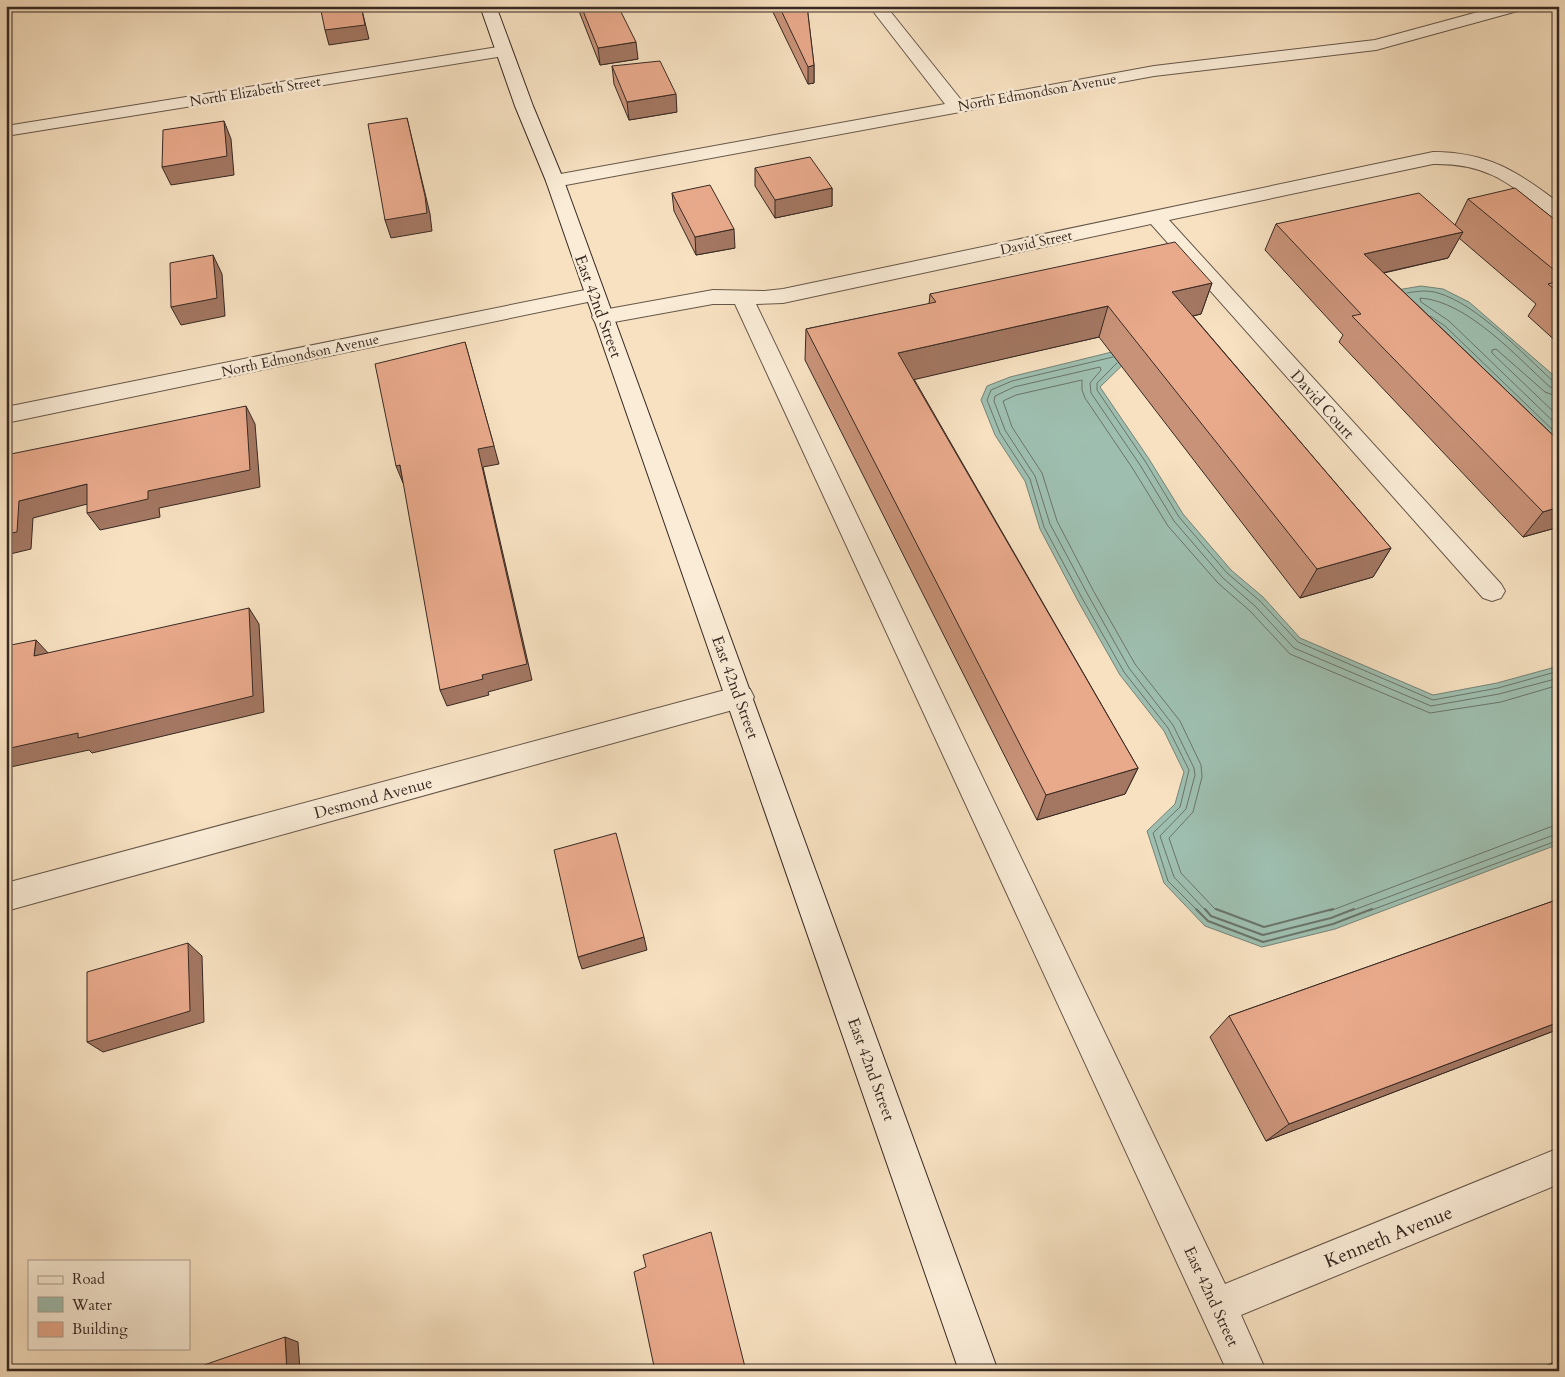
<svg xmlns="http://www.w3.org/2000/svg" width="1565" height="1377" font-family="Cardo,serif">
<rect width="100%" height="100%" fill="#f7e1c1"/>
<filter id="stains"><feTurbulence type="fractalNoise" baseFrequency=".004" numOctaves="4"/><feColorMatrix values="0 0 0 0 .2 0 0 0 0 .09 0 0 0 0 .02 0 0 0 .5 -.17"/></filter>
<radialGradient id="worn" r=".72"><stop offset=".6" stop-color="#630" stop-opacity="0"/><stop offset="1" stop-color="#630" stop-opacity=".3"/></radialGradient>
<!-- water -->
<g fill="#9ebeaf" stroke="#758277">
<path d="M1421 286 1443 289 1469 302 1559 380V443L1397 290Z"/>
<path d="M1120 350H1138L1100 387 1149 459 1183 514 1231 570 1263 597 1300 638 1433 695 1497 683 1559 666V844L1335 929 1262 947 1205 926 1164 883 1147 831 1175 804 1184 772 1164 731 1120 675 1078 601 1040 529 1025 481 995 435 981 400 987 386 1010 377Z"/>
</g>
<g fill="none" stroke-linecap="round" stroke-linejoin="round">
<!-- shore-far1 -->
<g stroke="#6a7469" stroke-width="1">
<path d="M1407 293C1417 291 1428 290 1438 293 1477 304 1524 355 1554 382L1559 383"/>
<path d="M1430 316 1445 326 1559 436"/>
<path d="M1113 357 1012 381 991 390 987 400 1000 433 1030 479 1044 527 1082 598 1124 672 1168 728 1189 770 1180 807 1153 833 1168 881 1198 911"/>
<path d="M1117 363 1097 383V390L1145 461 1179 517 1227 573 1260 601 1298 642 1433 700 1498 688 1559 671"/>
<path d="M1559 389 1550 387C1516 356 1467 301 1420 298L1421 302 1449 321 1559 427"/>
<path d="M1559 397 1545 392 1496 349 1492 350V353L1559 417"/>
<path d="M1206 911 1174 877 1160 836 1186 809 1195 775 1194 768 1173 725 1129 668 1088 595 1050 524 1035 476 1005 430 994 401 995 396 1014 387 1100 367 1101 370 1090 383 1091 393 1140 465 1174 521 1223 578 1255 606 1294 648 1431 706 1499 694 1559 678"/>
<path d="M1220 911 1215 909 1181 873 1169 838 1193 812 1202 777 1201 765 1180 721 1135 664 1094 592 1057 521 1042 473 1012 427 1003 401 1016 395 1082 380V390L1085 398 1133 469 1168 526 1218 583 1250 611 1290 654 1430 713 1501 702 1559 685"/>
<path d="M1330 911 1550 827 1559 826"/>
<path d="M1351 911 1559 833"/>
<path d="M1369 911 1559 840"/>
</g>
<!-- shore -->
<g stroke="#6a7469" stroke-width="2">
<path d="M1196 909 1208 921 1263 942 1333 924 1372 909"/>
<path d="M1205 909 1211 916 1263 935 1331 918 1354 909"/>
<path d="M1216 909 1264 927 1333 909"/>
</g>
<!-- street casing -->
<g stroke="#67574a" stroke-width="2">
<g id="street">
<path d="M869 6H886L962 101 1154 66 1375 40 1500 6H1527L1525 9 1376 50 1154 76 555 187 548 185 546 181 548 177 555 175 945 104Z"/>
<path d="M504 46 510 47 512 51 510 55 6 136V126Z"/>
<path d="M1433 152C1487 152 1517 171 1559 203V219L1552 217C1510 184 1489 163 1433 164L1169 220 1501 584 1505 591 1501 598 1492 601 1483 598 1151 224 783 303 756 304 1225 1284 1559 1148V1184L1241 1315 1266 1371H1227L735 304H713L603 324 595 322 592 317 595 312 603 310 713 290 764 291 783 289Z"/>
<path d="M595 288 602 289 605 294 602 299 6 423V407Z"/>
<path d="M740 686 750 689 754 697 750 705 740 708 6 911V883Z"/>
</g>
</g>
<!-- secondary casing -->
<g stroke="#372923" stroke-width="2">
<path id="secondary" d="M480 6H496L533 106 564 181 998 1371H959L546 181 515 106Z"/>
</g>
<!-- street -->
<use href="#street" fill="#faecd7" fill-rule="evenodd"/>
<!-- secondary -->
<use href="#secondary" fill="#faecd7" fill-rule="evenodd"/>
</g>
<!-- wall -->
<g fill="#c89278" stroke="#372923">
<path d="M577 6H618L638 59 600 65Z"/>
<path d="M770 6H807L814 65V83L808 84Z"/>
<path d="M612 66 677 112 629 120 614 84Z"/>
<path d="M755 168 832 188V206L775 218 755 186Z"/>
<path d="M672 193 735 248 696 255 674 211Z"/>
<path d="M1468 199 1559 223V344L1528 316 1536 304 1459 238 1448 258 1384 273 1559 441V527L1523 537 1339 342 1343 335 1265 250 1276 224 1455 225Z"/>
<path d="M1212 283 1201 314 1193 316 1391 548 1373 577 1300 598 1099 337 914 379 1138 768 1125 794 1037 820 805 360 806 329 929 304 930 294Z"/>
<path d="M1559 899V1029L1266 1141 1210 1037 1229 1016Z"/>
<path d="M1559 1360V1371H1534Z"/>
</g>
<!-- shaded-wall -->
<g fill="#a37762" stroke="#372923">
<path d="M361 6 369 39 329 45 325 30Z"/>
<path d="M636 42 638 59 600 65 598 48Z"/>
<path d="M814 65V83L808 84V67Z"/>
<path d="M676 94 677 112 629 120 627 102Z"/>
<path d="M407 118 430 214 432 231 391 238 385 220Z"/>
<path d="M224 121 231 139 234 175 171 185 162 167Z"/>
<path d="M832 188V206L775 218V200Z"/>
<path d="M734 229 735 248 696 255 695 237Z"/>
<path d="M1463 232 1448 258 1351 280 1364 254Z"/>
<path d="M213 255 222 274 225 316 181 325 171 307Z"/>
<path d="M1212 283 1201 314 1162 323 1172 292Z"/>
<path d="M1108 306 1099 337 895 384 898 353Z"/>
<path d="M465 342 499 464 483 467 532 680 488 692 489 695 447 706 440 690 482 675 478 449Z"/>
<path d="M246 406 255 424 260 487 159 508 160 517 100 530 87 513 148 491Z"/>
<path d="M400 465 403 483 396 466Z"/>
<path d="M87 484 99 501 33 518 31 549 6 555V534L19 501Z"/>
<path d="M1559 507V527L1523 537 1543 512Z"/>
<path d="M1391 548 1373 577 1300 598 1317 569Z"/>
<path d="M249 608 259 624 264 712 92 753 89 750 6 768V749Z"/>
<path d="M36 640 51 656H34Z"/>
<path d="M1138 768 1125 794 1037 820 1046 795Z"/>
<path d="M644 937 647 950 582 969 578 957Z"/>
<path d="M188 943 202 956 204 1022 103 1052 87 1042Z"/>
<path d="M1559 1022V1029L1266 1141 1289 1124Z"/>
<path d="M285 1337 298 1342 300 1371H287Z"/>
</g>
<!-- building -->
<g fill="#e9aa8c" stroke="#372923">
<path d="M320 6H361L365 25 325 30Z"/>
<path d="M581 6H618L636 42 598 48Z"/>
<path d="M779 6H807L814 65 808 67Z"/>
<path d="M660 61 676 94 627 102 612 66Z"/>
<path d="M407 118 425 196 427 213 385 220 368 124Z"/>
<path d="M224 121 227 156 162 167 163 130Z"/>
<path d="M810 157 832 188 775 200 755 168Z"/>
<path d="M710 185 734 229 695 237 672 193Z"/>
<path d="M1515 188 1559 223V274L1468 199Z"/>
<path d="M1419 193 1463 232 1364 254 1559 441V507L1543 512 1352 316 1361 314 1276 224Z"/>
<path d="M1175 242 1212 283 1172 292 1391 548 1317 569 1108 306 898 353 1138 768 1046 795 806 329 936 302 930 294Z"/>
<path d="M213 255 217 298 171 307 170 263Z"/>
<path d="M1559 281V293L1548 284Z"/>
<path d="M465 342 494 446 478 449 527 664 482 675 483 679 440 690 400 465 396 466 375 364Z"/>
<path d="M246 406 250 470 148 491V499L87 513V484L19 501 17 532 6 534V455Z"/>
<path d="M249 608 253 696 78 738V733L6 749V646L36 640 34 656Z"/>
<path d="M616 833 644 937 578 957 554 850Z"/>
<path d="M1559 899V1022L1289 1124 1229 1016Z"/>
<path d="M188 943 190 1011 87 1042V972Z"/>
<path d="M711 1232 746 1371H655L634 1272 646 1267 643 1255Z"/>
<path d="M285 1337 287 1371H204V1365Z"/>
</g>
<g text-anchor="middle" stroke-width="5" stroke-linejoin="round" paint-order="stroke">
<!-- far-street labels -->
<g font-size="14" fill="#372923" stroke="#faecd7">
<text transform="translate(255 91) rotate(-9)" y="5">North Elizabeth Street</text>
<text transform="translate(1037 92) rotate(-10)" y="5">North Edmondson Avenue</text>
<text transform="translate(1036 242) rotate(-12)" y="5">David Street</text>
<text transform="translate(300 355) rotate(-12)" y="5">North Edmondson Avenue</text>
</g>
<!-- street labels -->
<g font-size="16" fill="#372923" stroke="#faecd7">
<text transform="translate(599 306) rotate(70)" y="6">East 42nd Street</text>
<text transform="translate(1323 404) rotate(48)" y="6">David Court</text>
<text transform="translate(736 687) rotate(70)" y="6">East 42nd Street</text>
<text transform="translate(373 797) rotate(-15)" y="6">Desmond Avenue</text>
<text transform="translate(872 1069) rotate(70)" y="6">East 42nd Street</text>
<text transform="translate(1212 1296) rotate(65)" y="6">East 42nd Street</text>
</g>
<!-- near-street labels -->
<g font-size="19" fill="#372923" stroke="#faecd7">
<text transform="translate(1388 1236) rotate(-22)" y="7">Kenneth Avenue</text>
</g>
</g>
<!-- margin -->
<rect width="1565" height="1377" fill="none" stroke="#f7e1c1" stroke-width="25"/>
<rect x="8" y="8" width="1550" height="1362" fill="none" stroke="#372923" stroke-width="2.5"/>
<rect x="12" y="12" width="1540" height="1352" fill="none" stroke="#372923"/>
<!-- legend -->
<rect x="28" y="1260" width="162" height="90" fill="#faecd7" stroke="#ac9e8f"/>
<rect x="38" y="1276" width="25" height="8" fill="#faecd7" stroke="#ac9e8f"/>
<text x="72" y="1284" font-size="15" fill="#372923">Road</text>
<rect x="38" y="1297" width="25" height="15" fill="#9ebeaf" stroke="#ac9e8f"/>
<text x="72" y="1310" font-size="15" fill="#372923">Water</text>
<rect x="38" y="1322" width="25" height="15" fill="#e9aa8c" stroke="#ac9e8f"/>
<text x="72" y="1334" font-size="15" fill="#372923">Building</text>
<rect width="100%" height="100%" filter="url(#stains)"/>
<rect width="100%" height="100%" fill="url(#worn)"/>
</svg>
